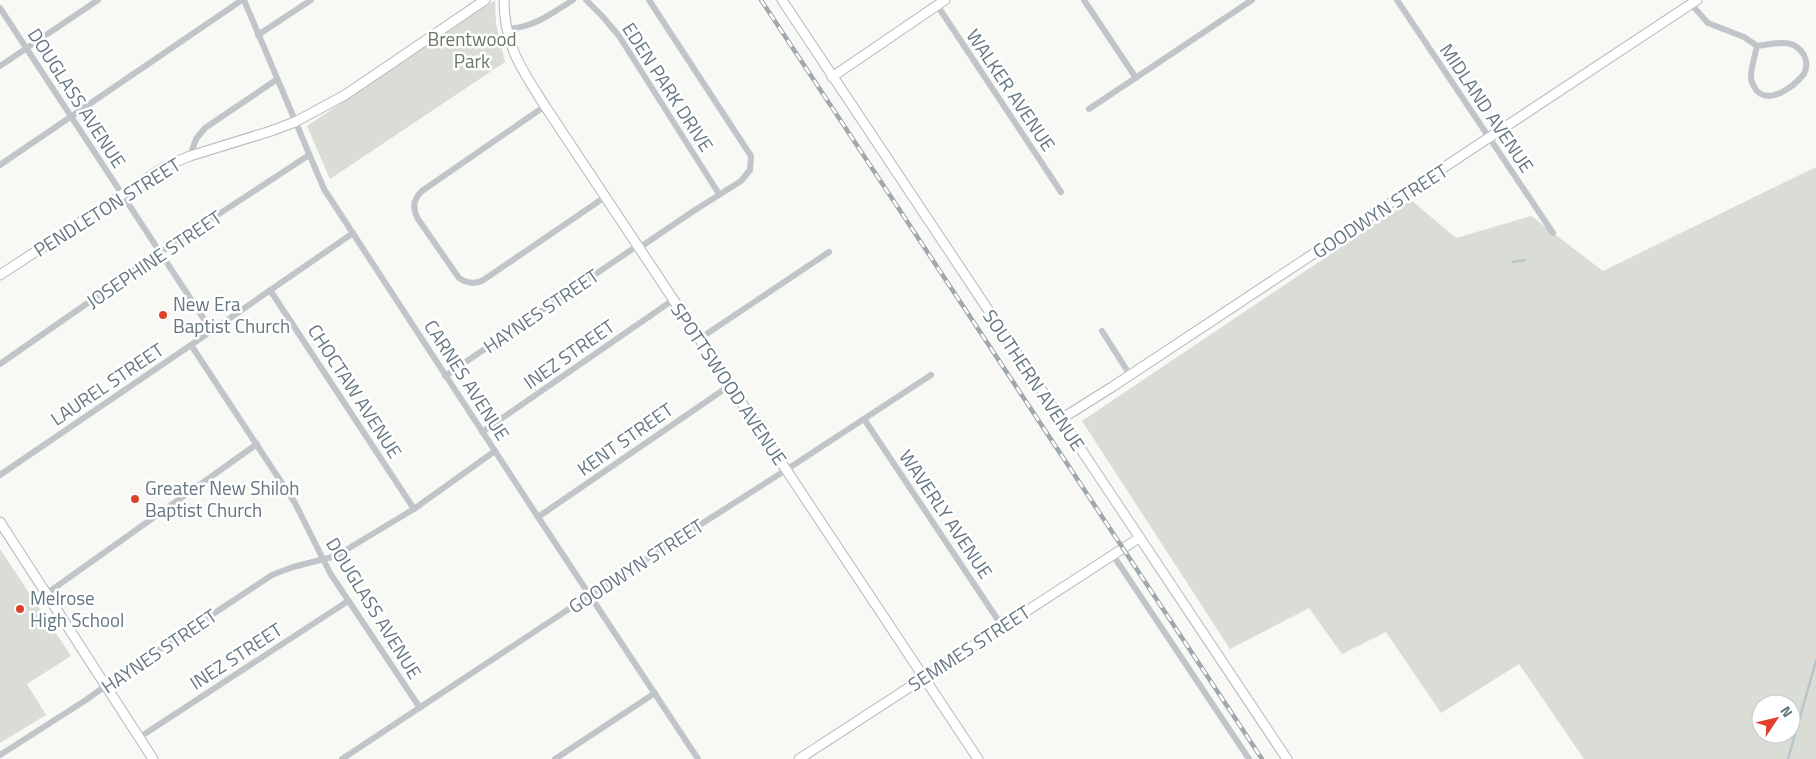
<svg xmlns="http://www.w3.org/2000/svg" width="1816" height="759" font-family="'Titillium Web',sans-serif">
<rect width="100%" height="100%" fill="#f8f8f5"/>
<!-- green -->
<g fill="#d9ddd5" fill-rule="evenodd">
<path d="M495 0 496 24 505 62 330 179 307 126Z"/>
<path d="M1816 167V759H1584L1519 664 1441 713 1386 632 1342 654 1309 608 1230 649 1082 421 1411 200 1456 238 1531 216 1603 271ZM1761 704H1791V734H1761Z"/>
<path d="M0 549 71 656 27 684 46 715 0 743Z"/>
</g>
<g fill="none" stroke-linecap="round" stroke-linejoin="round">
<!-- stream -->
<g stroke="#b7c5c8" stroke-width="2.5">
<path d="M1513 262 1525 260"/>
<path d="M1788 759 1816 661"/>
</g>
<!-- secondary casing -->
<g stroke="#b2b9bc" stroke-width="11">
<g id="secondary">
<path d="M504 0C504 45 522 70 545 106L978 759"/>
<path d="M782 0 1287 759"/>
<path d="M832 77 945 0"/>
<path d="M0 275 164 167 190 156 271 131 295 122 345 95 485 0"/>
<path d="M1061 419 1112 387 1697 0"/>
<path d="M0 522 153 759"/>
<path d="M799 759 1139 538"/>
</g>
</g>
<!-- street -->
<g stroke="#bfc5c8" stroke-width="6">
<path d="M244 0 324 189 538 517 698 759"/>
<path d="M586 0 603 17 619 36 719 194"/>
<path d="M1084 0 1136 78"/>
<path d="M1397 0 1553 233"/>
<path d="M1691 4 1708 23 1744 37 1757 46C1774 44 1794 37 1804 55 1807 61 1807 68 1804 74 1795 85 1771 105 1757 91 1754 87 1751 82 1751 77 1751 67 1755 56 1757 46"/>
<path d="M937 5 1061 192"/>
<path d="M0 8 211 330"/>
<path d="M506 29C533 28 551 14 573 0"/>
<path d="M258 35 311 0"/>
<path d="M0 66 98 0"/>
<path d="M545 106 422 191C413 199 412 208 418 219L459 278C468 284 476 285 485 279L605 197"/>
<path d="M1089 109 1252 0"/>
<path d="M190 156 196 139 205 128 276 80"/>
<path d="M0 165 242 0"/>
<path d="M639 248 692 212 741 181 750 170 751 156 649 0"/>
<path d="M270 290 414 509"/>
<path d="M1102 331 1130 375"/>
<path d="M699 339 829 252"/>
<path d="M191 345 295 503 330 573 420 708"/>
<path d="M0 364 161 252 309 155"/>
<path d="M445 376 637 246"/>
<path d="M864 419 1002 626"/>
<path d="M482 432 673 300"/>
<path d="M0 475 191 345 353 233"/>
<path d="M538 517 729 386"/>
<path d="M1113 555 1249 759"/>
<path d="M46 594 257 444"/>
<path d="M140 737 348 601"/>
<path d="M0 755 86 700 122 674 272 575 293 567 336 556 414 509 495 451"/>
<path d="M342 759 590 595 786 470 931 375"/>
<path d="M555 759 655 693"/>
</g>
<!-- secondary -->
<use href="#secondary" stroke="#fff" stroke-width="9"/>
<!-- rail casing -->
<g stroke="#9fa8ac" stroke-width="4.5">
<path id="rail" d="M761 0 1262 759"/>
</g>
<!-- rail -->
<use href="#rail" stroke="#fff" stroke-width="2.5" stroke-dasharray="8" stroke-linecap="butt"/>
</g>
<!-- markers -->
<g fill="#e0402e" stroke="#fff" stroke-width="2">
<circle cx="163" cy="315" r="5"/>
<circle cx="135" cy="499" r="5"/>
<circle cx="20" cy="609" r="5"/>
</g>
<g text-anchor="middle" stroke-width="5" stroke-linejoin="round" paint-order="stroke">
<!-- park labels -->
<g font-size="19" fill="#697862" stroke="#fff">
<text x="472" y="46">Brentwood<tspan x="472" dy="22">Park</tspan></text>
</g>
<!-- street labels -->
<g font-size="19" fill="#647780" stroke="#fff">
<text transform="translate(668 87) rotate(57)" y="7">EDEN PARK DRIVE</text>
<text transform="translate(1011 90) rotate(56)" y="7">WALKER AVENUE</text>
<text transform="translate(77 98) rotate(57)" y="7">DOUGLASS AVENUE</text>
<text transform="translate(1487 108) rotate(56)" y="7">MIDLAND AVENUE</text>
<text transform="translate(107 207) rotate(-32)" y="7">PENDLETON STREET</text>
<text transform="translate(1380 211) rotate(-33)" y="7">GOODWYN STREET</text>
<text transform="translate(154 259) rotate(-34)" y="7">JOSEPHINE STREET</text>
<text transform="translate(541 311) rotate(-34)" y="7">HAYNES STREET</text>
<text transform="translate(569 354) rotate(-35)" y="7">INEZ STREET</text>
<text transform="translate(467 380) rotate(57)" y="7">CARNES AVENUE</text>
<text transform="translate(1034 380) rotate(56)" y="7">SOUTHERN AVENUE</text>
<text transform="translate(107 384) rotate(-34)" y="7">LAUREL STREET</text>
<text transform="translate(729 384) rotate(56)" y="7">SPOTTSWOOD AVENUE</text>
<text transform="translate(355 391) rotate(57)" y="7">CHOCTAW AVENUE</text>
<text transform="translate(625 439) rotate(-35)" y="7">KENT STREET</text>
<text transform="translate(946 514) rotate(56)" y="7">WAVERLY AVENUE</text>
<text transform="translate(636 566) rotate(-33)" y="7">GOODWYN STREET</text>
<text transform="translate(374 608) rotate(58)" y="7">DOUGLASS AVENUE</text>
<text transform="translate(969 648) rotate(-33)" y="7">SEMMES STREET</text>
<text transform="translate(159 651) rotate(-34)" y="7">HAYNES STREET</text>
<text transform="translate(236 656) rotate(-33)" y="7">INEZ STREET</text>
</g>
<!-- poi labels -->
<g font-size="19" fill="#647780" stroke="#fff" text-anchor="start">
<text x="173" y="311">New Era<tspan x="173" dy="22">Baptist Church</tspan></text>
<text x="145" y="495">Greater New Shiloh<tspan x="145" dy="22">Baptist Church</tspan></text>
<text x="30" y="605">Melrose<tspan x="30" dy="22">High School</tspan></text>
</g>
</g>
<!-- north arrow -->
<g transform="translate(1776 719) rotate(55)"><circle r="24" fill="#ffffff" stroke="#c1c9cc"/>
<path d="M0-4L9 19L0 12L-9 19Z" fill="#e0402e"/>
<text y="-8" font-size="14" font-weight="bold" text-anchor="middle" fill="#647780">N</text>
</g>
</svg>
